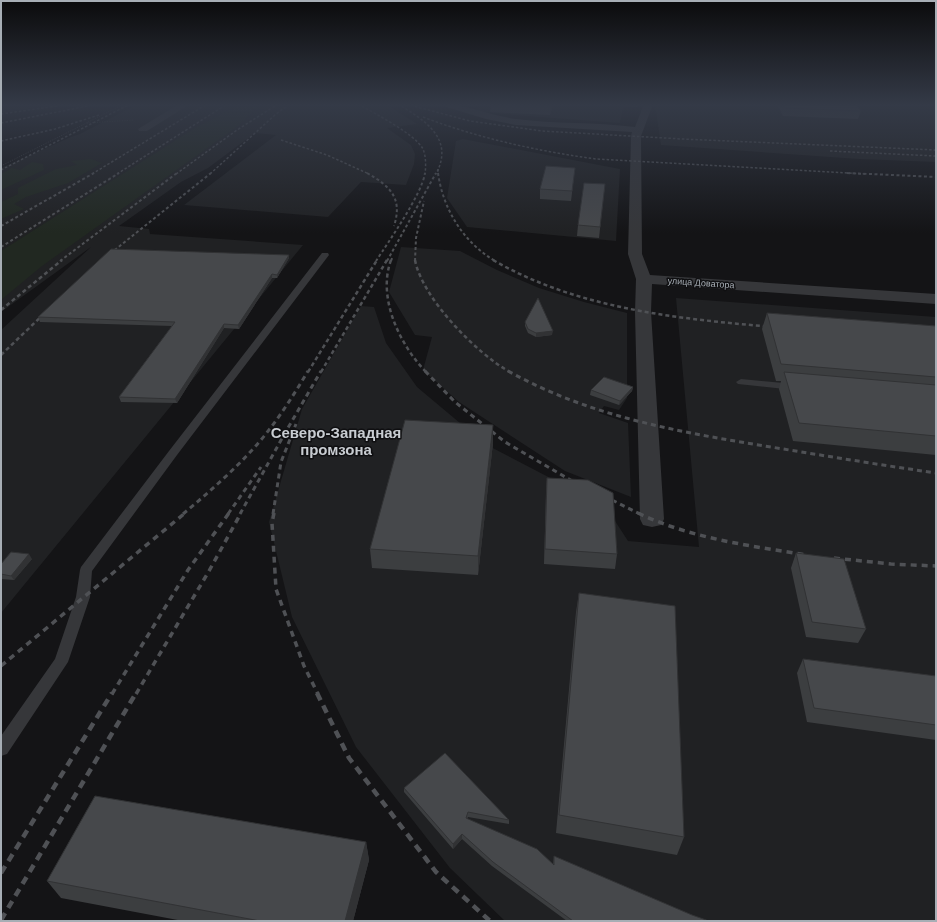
<svg xmlns="http://www.w3.org/2000/svg" width="937" height="922" font-family="Arial,sans-serif">
<rect width="100%" height="100%" fill="#141416"/>
<!-- built -->
<g fill="#202123">
<path d="M1 104H57L1 113Z"/>
<path d="M138 104H386L417 124 387 128 411 145 415 154 414 164 406 185 361 182 328 217 184 205 276 135 255 133 208 168 181 182 119 226 149 229 150 234 303 245 1 613V330L91 247 1 312V168L71 137 80 134Z"/>
<path d="M481 104H636V107H623L620 123 476 112Z"/>
<path d="M655 104H936V162L859 159 661 145Z"/>
<path d="M463 139 620 169 616 241 467 227 447 198 456 141Z"/>
<path d="M401 247 460 251 497 270 539 288 584 302 627 313V398L619 410 604 406 599 413 628 423 631 497 565 471 459 402 423 370 432 337 415 335 389 292Z"/>
<path d="M676 298 936 317V921H505L450 868 356 747 292 617 269 522 302 409 361 306 374 307 386 343 417 387 485 444 606 507 628 541 699 547Z"/>
</g>
<!-- green -->
<g fill="#212821">
<path d="M241 104H256L258 106 238 126 42 266 1 300V251L195 128Z"/>
<path d="M91 159 102 163 68 183 26 197 14 204 24 209 1 219V202L18 194V188L56 169 77 165 71 161Z"/>
<path d="M32 162 43 164 44 170 1 190V174L12 168 20 170Z"/>
</g>
<g fill="none" stroke-linecap="round" stroke-linejoin="round">
<!-- path -->
<g stroke="#3c3e41" stroke-width="1" stroke-dasharray="1 1.5" stroke-linecap="butt">
<path d="M87 123 134 120"/>
<path d="M1 166 124 104"/>
</g>
<!-- service -->
<g fill="#36373a" fill-rule="evenodd">
<path d="M322 253H328L329 255 177 455 92 571 90 597 68 662 7 754 1 756V736L55 659 76 597 80 570 81 567 169 451Z"/>
<path d="M741 379 794 384 799 387 794 390 738 384 736 382Z"/>
</g>
<!-- minor -->
<g fill="#36373a" fill-rule="evenodd">
<path d="M179 104H190L147 131H139L138 129Z"/>
<path d="M442 104C467 104 491 116 516 119 555 124 595 122 635 127L644 104H653L641 136 642 254 650 275 936 294V304L652 284 651 312 664 519 661 525 652 527 643 525 640 519 635 312 636 279 628 254 631 136 632 132 516 125 486 119 443 106Z"/>
</g>
<!-- rail-far5 -->
<g stroke="#4f5155" stroke-width="1.5" stroke-dasharray="2.5 2" stroke-linecap="butt">
<path d="M358 104C374 113 415 134 423 149 426 156 426 166 425 174"/>
<path d="M398 104C424 120 455 138 436 174"/>
<path d="M406 104 470 121 542 131 682 139 936 150"/>
<path d="M1 114 70 104"/>
<path d="M423 117C478 138 537 151 596 159L867 174"/>
<path d="M1 123 98 104"/>
<path d="M281 140 327 155 369 174"/>
<path d="M1 141 55 129 99 115"/>
<path d="M830 151 936 156"/>
<path d="M438 169V174"/>
<path d="M1 170 130 104"/>
<path d="M92 174 207 104"/>
<path d="M117 174 227 104"/>
<path d="M176 174 237 130 278 104"/>
<path d="M210 174 276 114 290 104"/>
</g>
<!-- rail-far4 -->
<g stroke="#4f5155" stroke-width="2" stroke-dasharray="3 2.5" stroke-linecap="butt">
<path d="M367 173C390 186 403 198 394 226"/>
<path d="M438 173C443 209 463 242 495 261"/>
<path d="M847 173 936 177"/>
<path d="M1 226 94 173"/>
<path d="M1 247 119 173"/>
<path d="M106 257 211 173"/>
<path d="M60 261 177 173"/>
<path d="M376 261C389 241 422 194 425 173"/>
<path d="M387 261 436 173"/>
<path d="M391 261 393 256"/>
<path d="M415 261 416 238 424 201"/>
</g>
<!-- rail-far3 -->
<g stroke="#4f5155" stroke-width="2.5" stroke-dasharray="4 3" stroke-linecap="butt">
<path d="M391 260C377 298 400 345 426 372"/>
<path d="M415 260C422 298 477 354 510 372"/>
<path d="M493 260C578 309 679 319 774 327"/>
<path d="M1 310 62 260"/>
<path d="M1 355 47 311"/>
<path d="M308 372 377 260"/>
<path d="M321 372 387 260"/>
</g>
<!-- rail-far2 -->
<g stroke="#4f5155" stroke-width="3" stroke-dasharray="5 4" stroke-linecap="butt">
<path d="M425 371 455 402 505 442 579 485"/>
<path d="M508 371C591 417 679 432 771 447 826 456 881 465 936 473"/>
<path d="M604 496 640 514"/>
<path d="M183 514C208 493 232 472 253 449 274 426 292 398 308 371"/>
<path d="M228 514 261 467"/>
<path d="M240 514 285 433 321 371"/>
<path d="M273 514 281 462 296 424"/>
</g>
<!-- rail-far1 -->
<g stroke="#4f5155" stroke-width="3.5" stroke-dasharray="6 5" stroke-linecap="butt">
<path d="M274 513 272 523 276 589 304 666 318 694"/>
<path d="M638 513C690 538 750 546 807 555"/>
<path d="M834 558 891 564 936 566"/>
<path d="M1 666 185 513"/>
<path d="M112 694 188 570 229 513"/>
<path d="M136 694 209 571 241 513"/>
</g>
<!-- rail -->
<g stroke="#4f5155" stroke-width="4.5" stroke-dasharray="8 6" stroke-linecap="butt">
<path d="M317 693 349 758 436 872 490 921"/>
<path d="M1 873 112 693"/>
<path d="M1 920 136 693"/>
</g>
</g>
<!-- wall -->
<g fill="#3c3e40">
<path d="M491 104H553L550 115 490 112Z"/>
<path d="M619 104H637V107L619 106Z"/>
<path d="M777 104H855L861 111 858 119 783 116Z"/>
<path d="M575 168 571 201 540 199V189Z"/>
<path d="M605 184 599 238 577 236 578 225Z"/>
<path d="M289 255V258L277 278H272L239 329 224 328 177 403 121 402 119 397 172 326 40 322 38 317Z"/>
<path d="M767 313 936 326V455L793 441 779 389 781 381H776L762 329Z"/>
<path d="M525 322 552 335 536 337 528 333 525 326Z"/>
<path d="M633 387 632 391 619 405 590 395 591 390Z"/>
<path d="M493 443 478 575 372 568 370 549Z"/>
<path d="M547 478 617 554 615 569 544 564 546 492Z"/>
<path d="M796 553 866 629 858 643 806 637 791 568Z"/>
<path d="M32 559 14 580 1 579V564Z"/>
<path d="M579 593 684 837 677 855 556 833 576 612Z"/>
<path d="M803 659 936 676V740L807 722 797 673Z"/>
<path d="M404 788 509 820V824L468 817 467 819 553 865 554 856 692 915 709 921H567L492 866 462 839 453 849 404 792Z"/>
<path d="M366 842 369 860 353 921H183L61 898 47 881Z"/>
</g>
<!-- shaded-wall -->
<g fill="#313234">
<path d="M551 104H553L550 115Z"/>
<path d="M289 255V258L277 278V275Z"/>
<path d="M272 274V278L239 329 238 325Z"/>
<path d="M224 324V328L177 403 175 399Z"/>
<path d="M553 331 552 335 536 337V333Z"/>
<path d="M633 387 632 391 619 405 620 401Z"/>
<path d="M493 425V443L478 575V556Z"/>
<path d="M29 554 32 559 14 580 11 576Z"/>
<path d="M462 834V839L453 849V844Z"/>
<path d="M366 842 369 860 353 921H345Z"/>
</g>
<!-- building -->
<g fill="#46484b" stroke="#313234">
<path d="M529 104H551V105Z"/>
<path d="M783 104H855L861 111 785 108Z"/>
<path d="M546 166 575 168 572 191 540 189Z"/>
<path d="M584 183 605 184 600 227 578 225Z"/>
<path d="M111 249 289 255 277 275 272 274 238 325 224 324 175 399 119 397 175 322 38 317Z"/>
<path d="M538 298 553 331 536 333 528 329 525 322Z"/>
<path d="M767 313 936 326V377L781 364Z"/>
<path d="M784 372 936 385V436L799 423Z"/>
<path d="M604 377 633 387 620 401 591 390Z"/>
<path d="M405 420 493 425 478 556 370 549Z"/>
<path d="M547 478 588 480 613 493 617 554 545 549Z"/>
<path d="M11 552 29 554 11 576 1 574V564Z"/>
<path d="M796 553 844 559 866 629 812 622Z"/>
<path d="M579 593 675 606 684 837 559 815Z"/>
<path d="M803 659 936 676V725L814 708Z"/>
<path d="M445 753 509 820 468 812 466 818 537 849 554 865V856L692 915 709 921H573L493 862 462 834 453 844 404 788Z"/>
<path d="M95 796 366 842 345 921H260L47 881Z"/>
</g>
<!-- sky -->
<linearGradient id="sky" x2="0" y2="1"><stop stop-color="#0b0b0c"/><stop offset="0.45" stop-color="#343a47"/><stop offset="1" stop-color="#343a47" stop-opacity="0"/></linearGradient>
<rect width="937" height="233" fill="url(#sky)"/>
<g text-anchor="middle" stroke-width="3" stroke-linejoin="round" paint-order="stroke">
<!-- far-street labels -->
<g font-size="9" fill="#a7aeb5" stroke="#0f0f11">
<text transform="translate(701 283) rotate(4)" y="3">улица Доватора</text>
</g>
<!-- district labels -->
<g font-size="15" font-weight="bold" fill="#c8ccd1" stroke="#0f0f11">
<text x="336" y="438">Северо-Западная<tspan x="336" dy="17">промзона</tspan></text>
</g>
</g>
<!-- border -->
<rect width="937" height="922" fill="none" stroke="#a7aeb5" stroke-width="4"/>
</svg>
